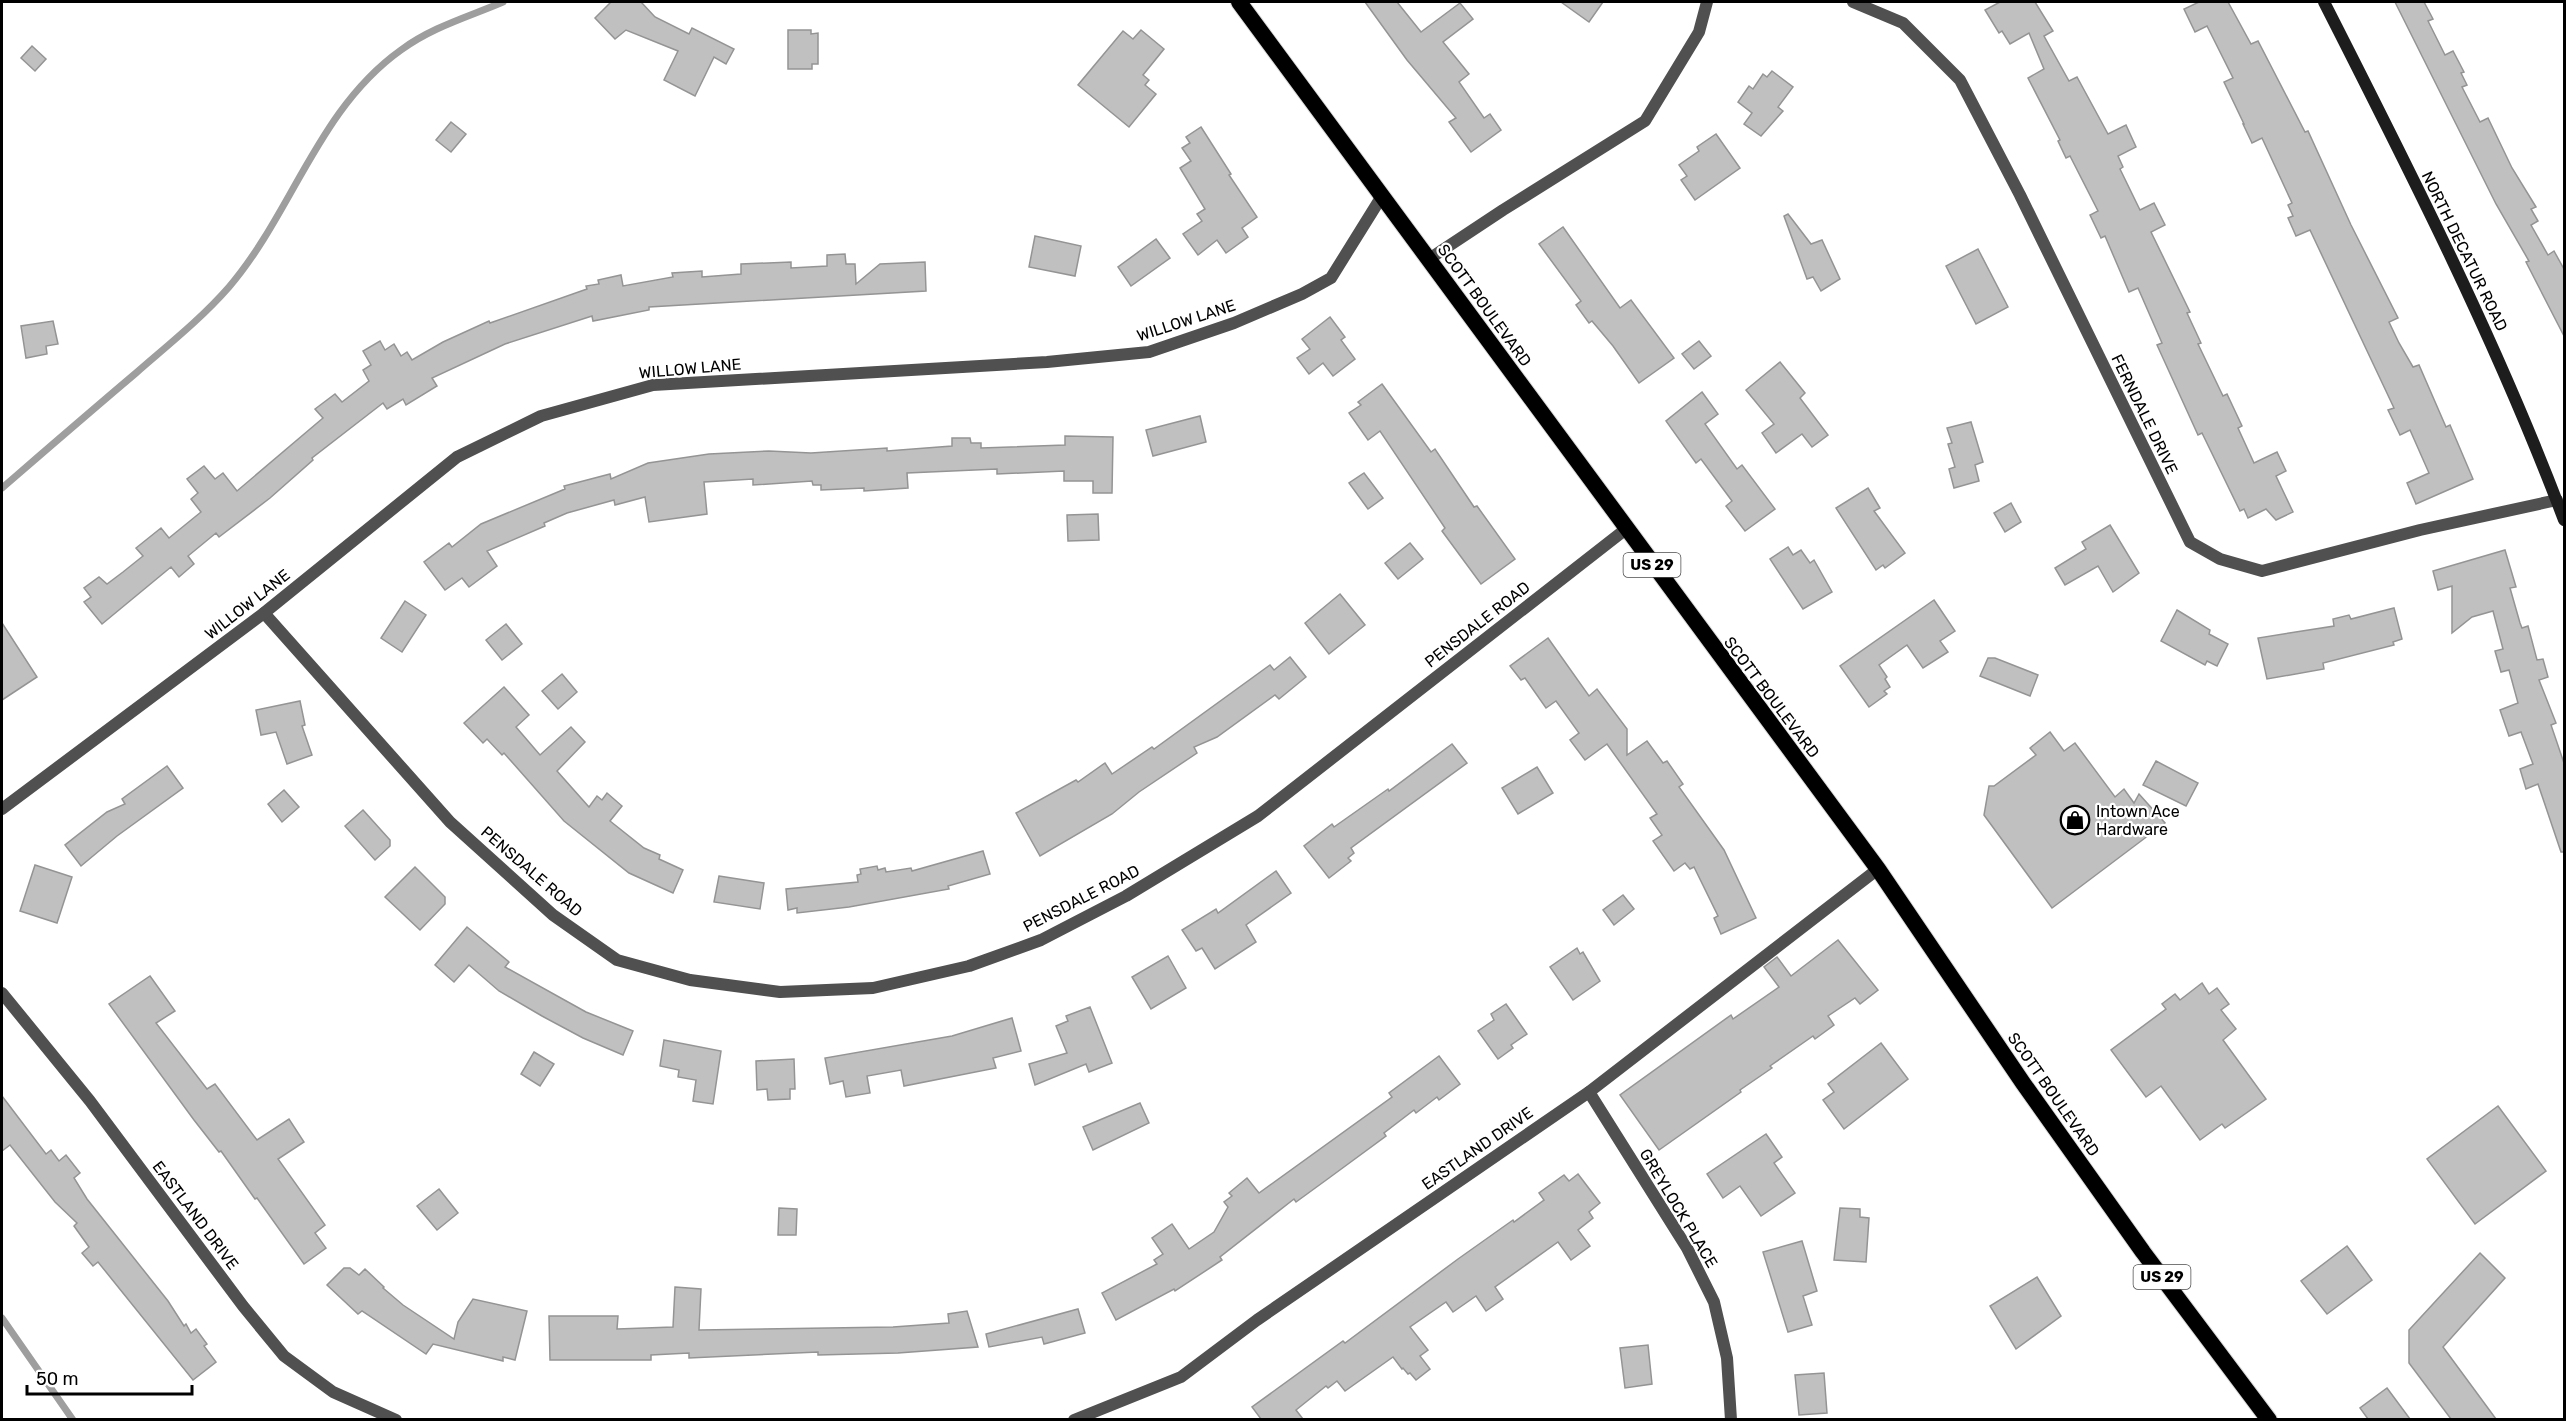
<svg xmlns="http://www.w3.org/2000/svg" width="2566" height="1421" font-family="Rubik,sans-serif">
<rect width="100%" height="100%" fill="#fff"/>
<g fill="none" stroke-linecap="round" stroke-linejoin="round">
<!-- stream -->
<g stroke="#9e9e9e" stroke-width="7">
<path d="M2 488C46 450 91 411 136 373 168 345 201 319 229 287 293 212 318 109 401 50 432 27 468 17 503 2"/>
<path d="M2 1318 73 1420"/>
</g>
</g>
<!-- building -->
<g fill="#c0c0c0" stroke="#949494" stroke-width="1.5">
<path d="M611 2H641L655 17 689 34 692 28 734 49 726 64 714 57 695 96 664 80 678 51 626 30 615 39 595 18Z"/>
<path d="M1365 2H1397L1421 32 1460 3 1473 19 1443 42 1469 74 1459 82 1484 118 1490 114 1501 130 1471 152 1449 122 1456 118 1407 60Z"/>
<path d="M1561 2H1603L1589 22Z"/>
<path d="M2000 2H2035L2053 31 2044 36 2069 81 2077 77 2108 134 2126 125 2136 147 2118 156 2123 167 2120 169 2140 210 2154 203 2165 225 2151 232 2190 312 2187 313 2201 343 2198 344 2223 396 2227 394 2242 426 2238 428 2254 463 2277 452 2286 471 2276 476 2293 512 2276 520 2266 509 2248 518 2244 509 2240 511 2202 433 2198 435 2157 345 2162 343 2138 288 2129 292 2105 236 2101 238 2090 215 2098 211 2070 156 2066 158 2058 141 2060 140 2028 78 2044 69 2029 33 2010 44 2002 31 1999 33 1985 10Z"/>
<path d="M2199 2H2228L2251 44 2258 41 2305 132 2308 131 2351 225 2398 318 2389 322 2399 343 2413 367 2419 365 2446 427 2450 425 2473 479 2416 504 2407 483 2429 473 2410 430 2400 435 2388 410 2394 408 2310 230 2296 236 2288 218 2293 216 2288 205 2292 203 2262 138 2252 143 2243 124H2244L2224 82 2233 78 2207 26 2195 32 2184 9Z"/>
<path d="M2395 2H2424L2433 19 2428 21 2445 55 2453 51 2464 72 2461 73 2467 85 2462 87 2480 122 2488 118 2512 168 2536 207 2531 209 2538 221 2531 225 2548 255 2554 251 2565 271V338L2526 262 2529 261 2496 204Z"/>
<path d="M788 30H811V34L818 33V64H812V69H788Z"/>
<path d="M1141 30 1164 49 1143 75 1149 80 1145 85 1156 94 1129 127 1078 85 1123 31 1133 39Z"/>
<path d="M32 46 46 59 35 71 21 58Z"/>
<path d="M1772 71 1793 87 1778 107 1783 111 1761 136 1744 124 1752 113 1738 102 1749 86 1753 89 1763 74 1767 77Z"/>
<path d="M451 122 466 134 451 152 436 140Z"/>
<path d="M1201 127 1231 174 1229 175 1257 217 1242 228 1248 237 1226 253 1217 240 1198 255 1183 234 1202 221 1197 214 1205 209 1180 168 1191 161 1182 148 1190 143 1186 137Z"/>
<path d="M1716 134 1740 168 1695 200 1681 180 1687 176 1679 165 1699 151 1697 147Z"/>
<path d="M1788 214 1811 244 1822 240 1840 279 1821 291 1813 277 1807 279 1784 216Z"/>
<path d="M1563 227 1620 308 1631 300 1674 358 1639 383 1613 346 1592 321 1589 323 1576 305 1581 301 1539 244Z"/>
<path d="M1035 236 1081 246 1075 276 1029 267Z"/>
<path d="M1156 239 1170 258 1131 286 1118 267Z"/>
<path d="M1978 249 2008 307 1976 324 1946 266Z"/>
<path d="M845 254 846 264H855L856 284 880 264 925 262 926 291 649 307V310L593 321 592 316 505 344 432 378 437 386 406 405 403 399 387 409 383 403 312 458 313 460 270 498 219 537 216 533 188 556 194 564 179 577 171 567 102 624 84 602 91 597 84 588 99 577 107 584 123 572 143 556 136 548 161 528 169 538 201 512 191 499 198 493 187 479 204 466 215 479 223 473 237 491 323 418 315 409 335 394 342 402 369 381 363 370 371 365 363 351 380 341 385 350 394 344 401 356 407 352 412 360 443 342 489 321 490 323 587 289 586 286 599 284 598 280 621 275 623 286 673 277 672 273 702 271V277L741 274V264L791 262V268L827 266V255Z"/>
<path d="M1330 317 1345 337 1341 340 1355 359 1333 376 1323 363 1309 374 1297 358 1310 349 1302 339Z"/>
<path d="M53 321 58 344 46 346 47 354 26 358 21 326Z"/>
<path d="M1699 341 1711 356 1694 369 1682 354Z"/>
<path d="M1780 362 1805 393 1800 398 1828 435 1812 447 1802 434 1776 453 1762 433 1774 424 1746 390Z"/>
<path d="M1382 384 1431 452 1435 449 1474 507 1477 506 1515 559 1481 584 1442 531 1445 528 1380 431 1368 440 1349 413 1361 405 1358 402Z"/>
<path d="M1702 392 1718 414 1705 424 1737 469 1742 465 1775 509 1745 531 1726 506 1732 501 1701 459 1696 463 1666 421Z"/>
<path d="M1200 416 1206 442 1153 456 1146 430Z"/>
<path d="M1971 422 1983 462 1975 465 1979 481 1954 488 1949 469 1955 467 1948 444 1952 443 1947 428Z"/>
<path d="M1065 436 1113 437 1112 493H1093V481H1064V471L997 474V469L907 473 908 488 864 491V488L821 490V485H813L812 481 753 485V479L704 482 707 514 649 522 645 497 615 505 614 500 567 513 544 523 545 526 487 551 497 566 469 587 462 578 445 590 424 562 449 543 452 547 481 524 565 489 564 486 610 474 611 479 648 463 709 454 769 451 811 453 887 448V451L952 446V438H970L971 443H981V448L1065 445Z"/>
<path d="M1364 473 1383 498 1368 509 1349 483Z"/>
<path d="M1868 488 1880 508 1874 511 1905 553 1885 568 1883 565 1876 570 1836 508Z"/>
<path d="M2011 503 2021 522 2005 532 1994 513Z"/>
<path d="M1098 514 1099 540 1068 541 1067 515Z"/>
<path d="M2110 525 2139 573 2113 592 2098 566 2065 585 2055 568 2086 549 2082 542Z"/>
<path d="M1410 543 1423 559 1398 579 1385 563Z"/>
<path d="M1788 547 1793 555 1801 550 1810 563 1814 560 1832 592 1803 609 1770 559Z"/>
<path d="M2505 550 2516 587 2510 588 2520 623 2522 628 2528 626 2537 660 2543 659 2548 677 2539 680 2556 723 2551 725 2565 766V852H2561L2538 784 2526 789 2520 769 2533 764 2521 732 2509 736 2500 710 2518 703 2509 670 2501 672 2495 651 2503 649 2493 611 2472 617 2452 633V586L2438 590 2433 571Z"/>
<path d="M1340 594 1365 625 1329 654 1305 623Z"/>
<path d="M1934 600 1955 631 1940 641 1948 652 1923 668 1907 645 1879 665 1887 677 1885 679 1890 687 1884 691 1887 694 1869 707 1840 666Z"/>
<path d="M405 601 426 615 402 652 381 638Z"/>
<path d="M2394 608 2402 639 2393 642 2394 645 2323 663 2324 669 2267 679 2258 638 2334 626 2333 619 2349 615 2351 619Z"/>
<path d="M2177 610 2210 630 2209 634 2228 644 2217 666 2207 661 2205 665 2161 641Z"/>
<path d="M2 623 37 677 2 700Z"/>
<path d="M506 624 522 644 502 660 486 640Z"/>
<path d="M1548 638 1589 696 1597 689 1627 729V755L1647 741 1663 763 1667 761 1683 784 1679 787 1724 850 1756 918 1721 934 1714 918 1718 916 1694 867 1690 869 1685 863 1674 871 1653 841 1662 835 1650 818 1657 814 1607 744 1585 760 1570 740 1579 733 1556 701 1546 708 1525 678 1521 680 1510 666Z"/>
<path d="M1290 657 1306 677 1279 699 1275 695 1217 737 1194 747 1197 753 1139 792 1112 814 1040 856 1016 813 1076 780 1078 782 1105 763 1112 774 1152 747 1154 749 1270 665 1274 670Z"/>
<path d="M1988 658H1995L2038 675 2030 696 1980 676Z"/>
<path d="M562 674 577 692 558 709 542 691Z"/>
<path d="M504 687 529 715 516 727 540 755 571 727 585 742 557 771 589 807 597 796 602 800 607 793 622 806 610 821 644 848 660 855 659 859 683 870 673 893 629 873 564 821 504 753 502 755 487 739 483 743 464 723Z"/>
<path d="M300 701 305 725 302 726 312 755 287 764 276 732 261 735 256 710Z"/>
<path d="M2050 732 2064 751 2075 743 2115 797 2124 789 2134 803 2139 794 2165 823 2052 908 1984 815 1989 786H1994L2036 755 2030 748Z"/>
<path d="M1452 744 1467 763 1351 848 1354 853 1348 858 1351 861 1329 878 1304 846 1332 824 1334 827 1388 789 1389 791Z"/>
<path d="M2156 761 2198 783 2186 806 2143 785Z"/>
<path d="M167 766 183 788 117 836 81 866 65 845 107 812 125 804 122 799Z"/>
<path d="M1537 767 1553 793 1518 814 1502 788Z"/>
<path d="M284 790 299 807 282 822 268 804Z"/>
<path d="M363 810 390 840V846L375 860 345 826Z"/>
<path d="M983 851 990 874 948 886 949 889 849 907 797 913V908L788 910 786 889 858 882 857 875 861 874 860 869 877 866 878 870 885 868 886 872 911 868 912 871Z"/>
<path d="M35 865 72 877 57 923 20 911Z"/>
<path d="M415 867 445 897V904L420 930 385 897Z"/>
<path d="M1276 871 1291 893 1246 925 1256 942 1215 969 1202 948 1196 951 1182 930 1216 909 1218 913Z"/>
<path d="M719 876 764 883 760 909 714 902Z"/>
<path d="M1623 895 1634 909 1614 925 1603 910Z"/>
<path d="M467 927 509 962 505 967 586 1012 633 1031 623 1055 583 1038 542 1016 499 991 469 965 454 982 435 965Z"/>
<path d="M1838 940 1878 990 1860 1004 1855 998 1828 1016 1834 1025 1815 1039 1813 1036 1770 1066 1772 1068 1740 1090 1741 1092 1659 1150 1620 1095 1731 1015 1733 1019 1779 987 1764 967 1777 957 1791 976Z"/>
<path d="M1577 948 1580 954 1583 952 1600 981 1573 1000 1550 967Z"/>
<path d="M1168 956 1186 988 1151 1009 1132 977Z"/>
<path d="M150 976 175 1011 156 1023 207 1089 215 1084 257 1140 289 1119 304 1142 278 1159 325 1225 315 1233 326 1248 304 1264 257 1198 255 1199 221 1151 219 1152 194 1120 109 1004Z"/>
<path d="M2202 983 2209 994 2217 988 2229 1004 2221 1010 2236 1029 2223 1040 2266 1099 2225 1128 2222 1124 2200 1140 2161 1086 2146 1097 2111 1050 2166 1009 2162 1004 2175 994 2180 1000Z"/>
<path d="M1506 1004 1527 1034 1511 1045 1513 1048 1498 1059 1478 1031 1494 1020 1491 1014Z"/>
<path d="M1090 1007 1112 1063 1089 1072 1086 1064 1035 1085 1029 1064 1067 1053 1056 1026 1068 1021 1066 1016Z"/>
<path d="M1012 1018 1021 1051 993 1058 996 1068 904 1086 901 1070 867 1076 870 1093 846 1097 843 1081 830 1084 825 1058 952 1036Z"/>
<path d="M664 1040 721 1051 713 1104 693 1101 696 1080 678 1077 679 1070 660 1066Z"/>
<path d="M1881 1043 1908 1079 1844 1129 1823 1100 1834 1092 1828 1084Z"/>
<path d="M534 1052 554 1064 540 1086 521 1074Z"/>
<path d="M1439 1056 1460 1084 1439 1100 1437 1097 1416 1113 1414 1110 1384 1133 1386 1136 1329 1178 1296 1202 1294 1199 1220 1257 1222 1260 1175 1291 1174 1289 1116 1320 1102 1293 1157 1264 1154 1260 1163 1254 1152 1238 1172 1224 1189 1249 1214 1232 1228 1207 1224 1202 1232 1196 1229 1193 1247 1178 1259 1193 1392 1097 1389 1093Z"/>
<path d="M794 1059 795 1089H790V1099L768 1100 767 1089 757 1090 756 1061Z"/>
<path d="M2 1096 46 1154 51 1150 59 1161 66 1155 80 1173 74 1178 87 1199 168 1301 184 1326 186 1324 191 1333 196 1329 207 1344 204 1346 216 1362 193 1380 98 1262 93 1266 82 1253 89 1247 74 1226 77 1223 55 1202 10 1145 2 1151Z"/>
<path d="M1140 1103 1149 1123 1093 1150 1083 1127Z"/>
<path d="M2498 1106 2546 1171 2475 1224 2427 1159Z"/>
<path d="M1766 1134 1782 1157 1774 1163 1795 1193 1761 1216 1740 1186 1723 1198 1707 1174Z"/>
<path d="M1578 1174 1600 1203 1589 1212 1593 1218 1578 1230 1590 1246 1571 1260 1558 1242 1495 1287 1503 1299 1486 1311 1476 1296 1453 1312 1446 1302 1410 1327 1428 1350 1420 1356 1430 1369 1416 1380 1410 1373 1408 1374 1403 1368 1402 1369 1393 1357 1345 1391 1337 1381 1328 1388 1326 1386 1296 1410 1303 1419H1261L1252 1407 1343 1341 1345 1343 1458 1259 1513 1220 1514 1222 1544 1200 1539 1193 1564 1175 1569 1181Z"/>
<path d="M439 1189 458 1213 437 1230 417 1206Z"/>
<path d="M779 1208 797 1209 796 1235H778Z"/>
<path d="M1840 1208 1860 1209V1217L1869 1218 1866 1262 1834 1260Z"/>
<path d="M1802 1241 1817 1291 1803 1296 1812 1325 1788 1332 1763 1252Z"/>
<path d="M2347 1246 2372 1280 2327 1314 2301 1281Z"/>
<path d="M2480 1253 2505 1278 2443 1347 2496 1419H2451L2409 1363V1330Z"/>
<path d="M344 1268H350L359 1275 365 1269 384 1287 383 1288 403 1305 454 1339 458 1322 473 1299 527 1311 515 1360 503 1357V1361L433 1344 426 1354 362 1311 358 1314 327 1285Z"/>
<path d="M2037 1277 2061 1316 2016 1349 1990 1306Z"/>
<path d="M675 1287 701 1289 699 1330 893 1327 949 1323 948 1314 967 1311 978 1347 898 1353 818 1355V1352L689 1358V1353L651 1355V1360H550L549 1316H618L617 1329 673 1327Z"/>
<path d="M1078 1309 1085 1333 1044 1344 1042 1337 989 1347 986 1334Z"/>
<path d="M1648 1345 1652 1384 1625 1388 1620 1348Z"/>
<path d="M1824 1373 1827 1413 1799 1415 1795 1375Z"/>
<path d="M2387 1388 2410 1419H2368L2360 1408Z"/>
</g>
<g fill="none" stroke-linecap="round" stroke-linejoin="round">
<!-- trunk casing -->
<g stroke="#dbdbdb" stroke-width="18">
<path id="trunk" d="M1239 2 1878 869 2023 1083 2143 1252 2269 1420"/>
</g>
<!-- minor -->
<g stroke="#505050" stroke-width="12">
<path d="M1853 2 1903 23 1960 80 2020 195 2190 542 2220 559 2262 571 2420 530 2557 500"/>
<path d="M1429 259 1503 210 1645 121 1699 32 1707 2"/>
<path d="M264 613 450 822 553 915 617 960 690 980 780 992 873 988 969 966 1041 940 1126 896 1258 816 1626 529"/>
<path d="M2 809 264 613 457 457 541 416 653 385 1047 362 1149 352 1234 323 1302 294 1331 278 1382 196"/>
<path d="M2 993 90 1101 243 1306 284 1356 333 1392 396 1420"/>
<path d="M1589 1092 1687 1248 1714 1302 1727 1358 1731 1420"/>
<path d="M1074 1420 1181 1377 1257 1320 1589 1092 1878 869"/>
</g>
<!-- secondary -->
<path stroke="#1d1d1d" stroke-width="12" d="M2324 2C2410 171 2497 342 2564 520"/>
<!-- trunk -->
<use href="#trunk" stroke="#000" stroke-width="16"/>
</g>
<!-- icons -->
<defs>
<g id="shop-ring" transform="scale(1.5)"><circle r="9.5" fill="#fff" stroke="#000" stroke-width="1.5"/><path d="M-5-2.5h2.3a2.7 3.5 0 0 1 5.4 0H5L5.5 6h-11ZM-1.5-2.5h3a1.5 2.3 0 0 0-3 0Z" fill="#000"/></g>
</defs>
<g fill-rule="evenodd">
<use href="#shop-ring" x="2075" y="820"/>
</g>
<g text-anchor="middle" stroke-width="4.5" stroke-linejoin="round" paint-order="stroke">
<!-- shield labels -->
<g fill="#fff" stroke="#4c4c4c" stroke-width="1.5">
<rect x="1623.5" y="553" width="57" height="24" rx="4.5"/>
<rect x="2133.5" y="1265" width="57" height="24" rx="4.5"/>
</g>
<g font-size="15" font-weight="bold" fill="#000">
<text x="1652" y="570">US 29</text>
<text x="2162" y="1282">US 29</text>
</g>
<!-- street labels -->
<g font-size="16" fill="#000" stroke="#fff">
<text transform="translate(2465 251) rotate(64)" y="6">NORTH DECATUR ROAD</text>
<text transform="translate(1485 305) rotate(54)" y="6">SCOTT BOULEVARD</text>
<text transform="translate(1186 320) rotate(-18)" y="6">WILLOW LANE</text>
<text transform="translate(690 368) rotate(-5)" y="6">WILLOW LANE</text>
<text transform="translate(2145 414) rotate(64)" y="6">FERNDALE DRIVE</text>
<text transform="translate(247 604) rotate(-38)" y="6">WILLOW LANE</text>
<text transform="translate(1477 624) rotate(-38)" y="6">PENSDALE ROAD</text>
<text transform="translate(1772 697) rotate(53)" y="6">SCOTT BOULEVARD</text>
<text transform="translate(532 871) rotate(41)" y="6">PENSDALE ROAD</text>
<text transform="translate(1081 898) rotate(-27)" y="6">PENSDALE ROAD</text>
<text transform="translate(2054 1094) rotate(55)" y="6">SCOTT BOULEVARD</text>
<text transform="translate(1477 1148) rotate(-35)" y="6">EASTLAND DRIVE</text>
<text transform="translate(1679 1208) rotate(59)" y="6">GREYLOCK PLACE</text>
<text transform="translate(196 1215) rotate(53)" y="6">EASTLAND DRIVE</text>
</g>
<!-- poi labels -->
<g font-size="16" fill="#000" stroke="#fff" text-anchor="start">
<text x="2096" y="817">Intown Ace<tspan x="2096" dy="18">Hardware</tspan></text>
</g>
</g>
<!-- border -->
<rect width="2566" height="1421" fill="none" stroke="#000000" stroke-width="6"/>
<!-- scale -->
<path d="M27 1385v9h165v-9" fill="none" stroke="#000000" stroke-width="3"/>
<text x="36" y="1385" font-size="18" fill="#000000" stroke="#ffffff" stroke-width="4.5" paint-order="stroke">50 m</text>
</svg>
